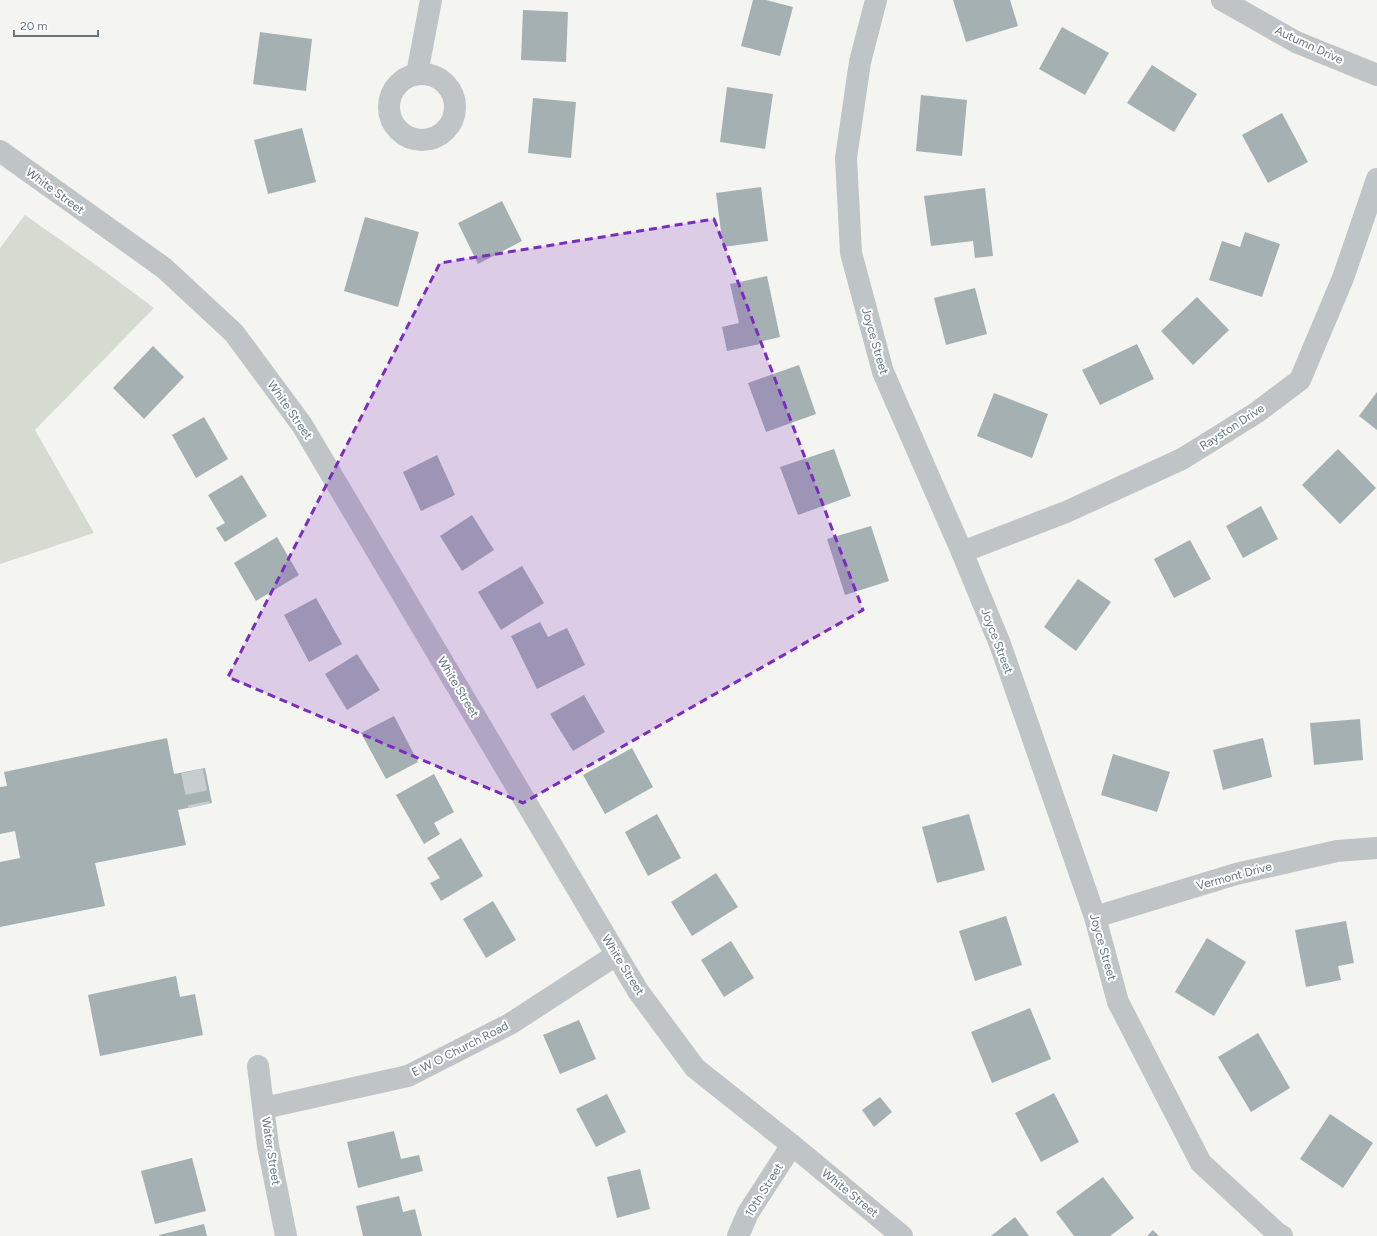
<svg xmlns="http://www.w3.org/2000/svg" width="1377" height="1236" font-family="Figtree,sans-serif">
<rect width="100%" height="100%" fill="#f4f4f0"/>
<!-- green -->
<path fill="#d6dbd1" d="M25 215 96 265 154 308 35 430 94 533 0 564V248Z"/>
<!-- building -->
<g fill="#a5b0b3">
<path d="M753 0H766L793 7 780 56 741 46Z"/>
<path d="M953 0H1010L1018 26 966 42Z"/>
<path d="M523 10 568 12 566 62 521 60Z"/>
<path d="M1062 27 1109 53 1085 95 1039 69Z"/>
<path d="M260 32 312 39 306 91 253 84Z"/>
<path d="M1152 65 1197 94 1174 132 1127 103Z"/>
<path d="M727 87 773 94 765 149 720 142Z"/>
<path d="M921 95 967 100 962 156 916 151Z"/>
<path d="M533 98 576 102 571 158 528 153Z"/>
<path d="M1282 113 1308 162 1268 183 1242 135Z"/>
<path d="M302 128 316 182 268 194 254 140Z"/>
<path d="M761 187 768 241 723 247 716 193Z"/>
<path d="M985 188 993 256 975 258 973 241 931 246 924 196Z"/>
<path d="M502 201 522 241 478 264 458 223Z"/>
<path d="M365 217 419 232 398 307 344 291Z"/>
<path d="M1245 232 1280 244 1262 297 1209 280 1222 241 1240 247Z"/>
<path d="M767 276 780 337 759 342 760 344 727 351 722 327 739 323 730 284Z"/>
<path d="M975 288 987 334 946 345 934 298Z"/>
<path d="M1197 297 1229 330 1193 365 1161 331Z"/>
<path d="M1137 344 1154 379 1100 405 1082 370Z"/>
<path d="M153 346 184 377 144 419 113 388Z"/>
<path d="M799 365 816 414 766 432 748 383Z"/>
<path d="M1377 392V430L1359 416Z"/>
<path d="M994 393 1048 414 1032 458 977 436Z"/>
<path d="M204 417 228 459 196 478 172 435Z"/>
<path d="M834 449 851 496 798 515 780 467Z"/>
<path d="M1338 449 1376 488 1340 524 1302 485Z"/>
<path d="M437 455 455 495 421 511 403 472Z"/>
<path d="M242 475 267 516 225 542 216 528 225 523 208 495Z"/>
<path d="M1261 506 1278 539 1243 558 1226 526Z"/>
<path d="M472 515 494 550 462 571 440 536Z"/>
<path d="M871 526 889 581 845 595 827 539Z"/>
<path d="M277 537 299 575 256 601 234 563Z"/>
<path d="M1190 540 1211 579 1174 598 1154 559Z"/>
<path d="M522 566 544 603 501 630 478 592Z"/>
<path d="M1078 579 1111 602 1076 651 1044 627Z"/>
<path d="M316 598 342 644 309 662 284 615Z"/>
<path d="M540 622 548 637 567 628 585 665 537 689 511 636Z"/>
<path d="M357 654 380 690 347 710 325 674Z"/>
<path d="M584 695 605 732 573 751 550 714Z"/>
<path d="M394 716 418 762 386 779 361 733Z"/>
<path d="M1360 719 1363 760 1314 765 1310 723Z"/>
<path d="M167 738 174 774 205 768 212 803 178 810 186 845 95 863 105 906 0 927V862L20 858 15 831 0 834V787L7 786 4 772Z"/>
<path d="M1263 738 1272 777 1223 790 1213 750Z"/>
<path d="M632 748 653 787 605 814 583 775Z"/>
<path d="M1113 754 1170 772 1157 812 1101 795Z"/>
<path d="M434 774 454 812 434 823 440 834 424 844 396 795Z"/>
<path d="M657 814 681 858 648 876 625 832Z"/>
<path d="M969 814 985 870 937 883 922 827Z"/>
<path d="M461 838 483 876 441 901 430 883 440 878 427 858Z"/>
<path d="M716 873 738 907 692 936 671 902Z"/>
<path d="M493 901 516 940 486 958 463 919Z"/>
<path d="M1006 916 1022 965 975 981 959 931Z"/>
<path d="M1346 921 1354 963 1338 966 1341 980 1306 987 1295 930Z"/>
<path d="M1207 938 1246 962 1214 1016 1175 992Z"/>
<path d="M731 941 754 978 724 997 701 960Z"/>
<path d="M176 976 180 997 195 994 203 1035 100 1056 88 995Z"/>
<path d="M1030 1008 1051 1059 992 1083 971 1032Z"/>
<path d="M579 1020 596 1059 560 1074 543 1035Z"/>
<path d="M1258 1033 1290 1088 1251 1112 1218 1057Z"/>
<path d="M1054 1093 1079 1142 1041 1162 1015 1113Z"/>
<path d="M607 1094 626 1132 596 1147 576 1109Z"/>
<path d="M880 1097 892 1112 874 1127 862 1110Z"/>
<path d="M1330 1114 1373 1143 1343 1188 1300 1159Z"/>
<path d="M394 1131 401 1159 419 1155 423 1171 358 1188 347 1142Z"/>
<path d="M192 1158 206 1211 155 1224 141 1171Z"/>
<path d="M640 1169 650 1209 617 1218 607 1177Z"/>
<path d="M1103 1177 1134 1218 1110 1236H1074L1056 1212Z"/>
<path d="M399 1196 403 1212 415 1209 422 1236H363L356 1206Z"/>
<path d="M1015 1217 1029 1236H991Z"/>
<path d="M204 1224 207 1236H159V1235Z"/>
<path d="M1153 1230 1159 1236H1147Z"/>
</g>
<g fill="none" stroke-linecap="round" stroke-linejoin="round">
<!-- minor-tunnel -->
<path stroke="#c8cecf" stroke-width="22" stroke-dasharray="22 11" stroke-linecap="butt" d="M192 771 199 806"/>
<!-- minor -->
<g stroke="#bfc4c6" stroke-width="22">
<path d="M876 0 860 62 846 158 851 253 883 372 962 552 1000 644 1095 917 1118 1002 1201 1163 1277 1233 1282 1236"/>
<path d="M1222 0 1296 42 1377 75"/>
<circle cx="422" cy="107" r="33"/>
<path d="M417 74 431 0"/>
<path d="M0 151 164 268 234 333 302 425 638 991 695 1068 792 1145 902 1236"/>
<path d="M962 552 1066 512 1182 459 1256 413 1300 380 1343 278 1377 179"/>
<path d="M1095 917 1236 874 1337 851 1377 848"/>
<path d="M258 1066 268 1146 286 1236"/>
<path d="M264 1108 408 1076 510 1024 616 955"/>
<path d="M738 1236 748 1213 792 1145"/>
</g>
</g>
<!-- marked area -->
<path fill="#7b2cbf" fill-opacity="0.2" stroke="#7b2cbf" stroke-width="3" stroke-dasharray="8 5" stroke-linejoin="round" d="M714 219 863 610 523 803 228 677 440 263Z"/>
<g text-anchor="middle" stroke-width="4" stroke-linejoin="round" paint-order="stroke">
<!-- street labels -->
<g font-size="12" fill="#627781" stroke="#fff">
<text transform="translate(1309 45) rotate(25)" y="4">Autumn Drive</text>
<text transform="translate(55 191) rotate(36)" y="4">White Street</text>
<text transform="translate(875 341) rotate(74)" y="4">Joyce Street</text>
<text transform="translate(290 410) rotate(55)" y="4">White Street</text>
<text transform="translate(1232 427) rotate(-33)" y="4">Rayston Drive</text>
<text transform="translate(997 641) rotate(69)" y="4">Joyce Street</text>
<text transform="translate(458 687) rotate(59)" y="4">White Street</text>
<text transform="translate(1234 876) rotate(-15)" y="4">Vermont Drive</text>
<text transform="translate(1103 947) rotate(74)" y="4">Joyce Street</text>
<text transform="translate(623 965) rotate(58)" y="4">White Street</text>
<text transform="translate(460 1049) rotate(-27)" y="4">E W O Church Road</text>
<text transform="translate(271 1151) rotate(81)" y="4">Water Street</text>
<text transform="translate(764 1190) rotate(-58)" y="4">10th Street</text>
<text transform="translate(850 1193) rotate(39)" y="4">White Street</text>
</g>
</g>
<!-- scale -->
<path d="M14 30v6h84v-6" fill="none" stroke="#627781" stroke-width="2"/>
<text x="20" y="30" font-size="12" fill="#627781" stroke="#ffffff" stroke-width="3" paint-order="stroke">20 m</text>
</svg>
